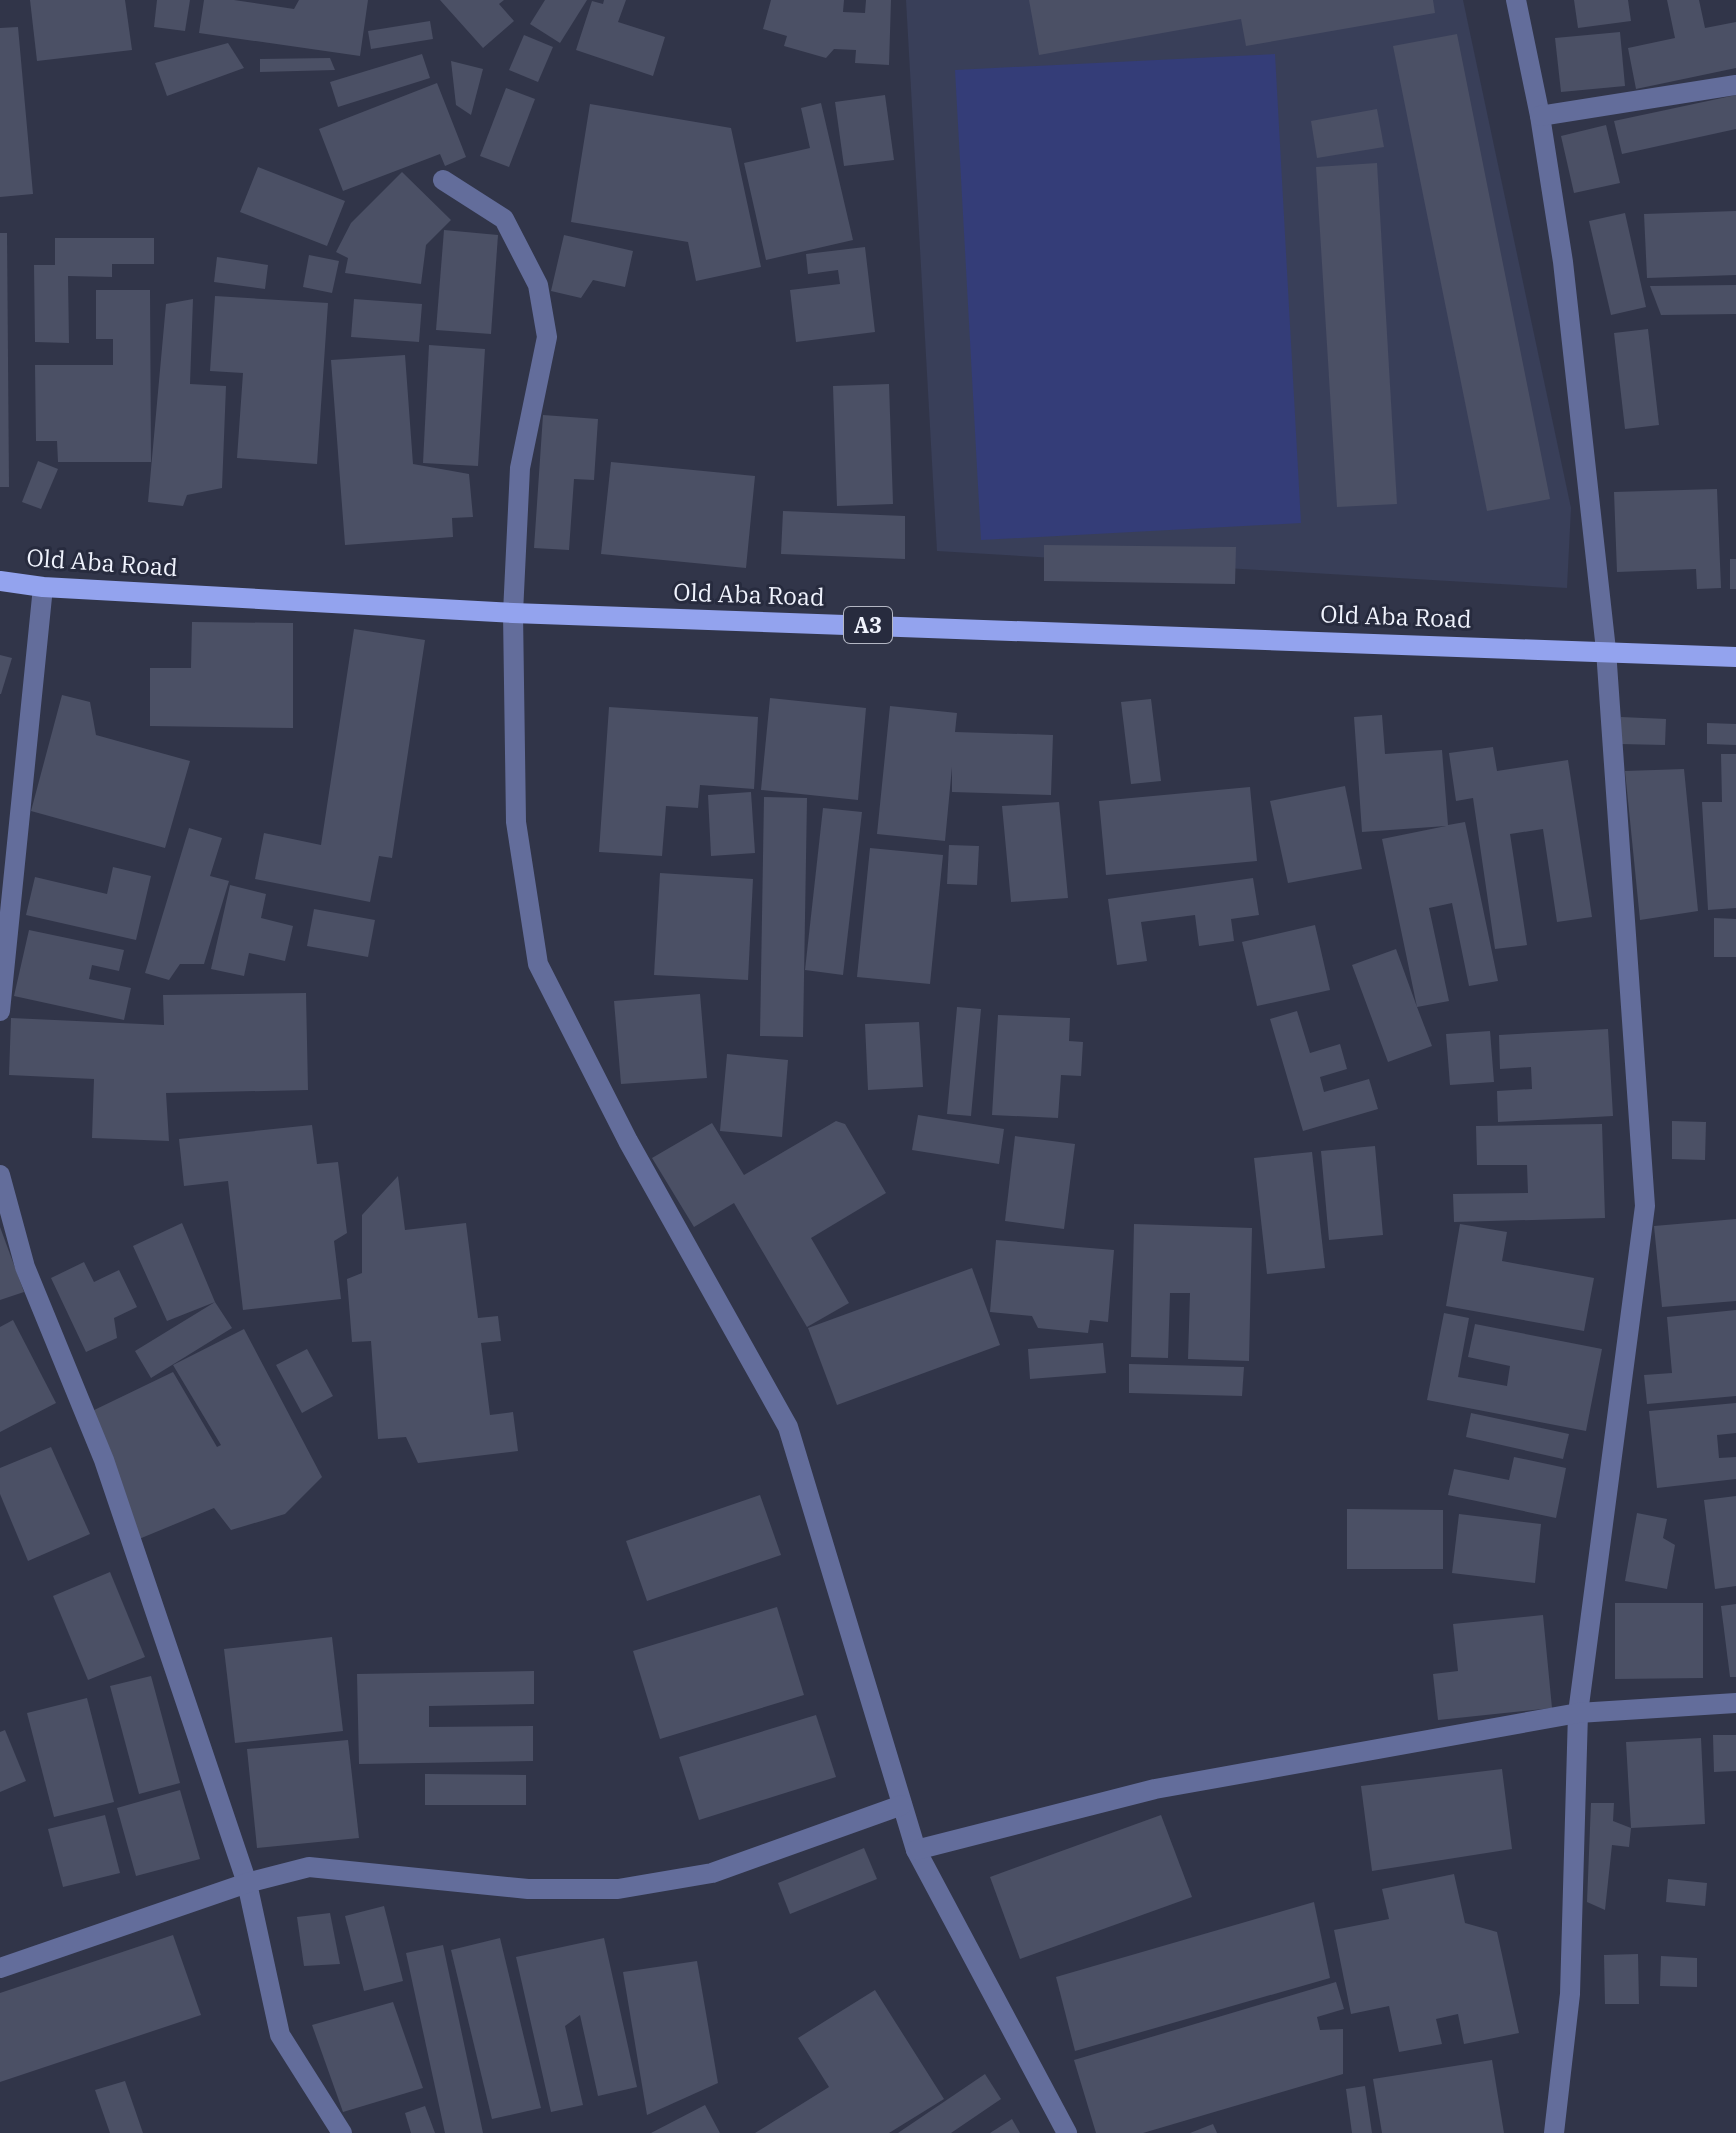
<svg xmlns="http://www.w3.org/2000/svg" width="1736" height="2133" font-family="'IBM Plex Serif',serif">
<rect width="100%" height="100%" fill="#313549"/>
<!-- built -->
<path fill="#393f59" d="M906 0H1463L1571 508 1567 588 937 551Z"/>
<!-- park -->
<path fill="#343d78" d="M1275 54 1301 523 981 540 955 70Z"/>
<!-- building -->
<g fill="#4b5065">
<path d="M30 0H125L132 50 37 61Z"/>
<path d="M157 0H190L185 31 154 27Z"/>
<path d="M204 0H234L294 9 299 0H368L360 56 199 33Z"/>
<path d="M440 0H504L499 4 514 21 483 48Z"/>
<path d="M545 0H587L560 43 530 24Z"/>
<path d="M604 0H626L618 22 665 37 653 76 576 50 592 1 603 4Z"/>
<path d="M771 0H844L843 12 865 13 866 0H891L889 65 855 63 856 50 834 49 826 58 784 46 787 36 763 29Z"/>
<path d="M1029 0H1433L1435 13 1246 46 1241 19 1039 55Z"/>
<path d="M1574 0H1628L1631 21 1578 28Z"/>
<path d="M1667 0H1699L1705 28 1736 22V68L1636 89 1628 48 1675 38Z"/>
<path d="M430 21 433 39 371 49 368 31Z"/>
<path d="M18 27 33 194 0 197V28Z"/>
<path d="M1620 32 1625 86 1561 92 1555 38Z"/>
<path d="M1457 34 1550 499 1487 511 1393 46Z"/>
<path d="M524 35 553 47 538 82 509 70Z"/>
<path d="M228 43 244 68 167 96 155 63Z"/>
<path d="M422 54 430 78 338 107 330 82Z"/>
<path d="M330 58 335 70 260 72V59Z"/>
<path d="M451 61 483 69 471 115 456 105Z"/>
<path d="M437 83 466 157 445 166 440 154 343 191 319 129Z"/>
<path d="M506 88 535 99 509 167 480 156Z"/>
<path d="M885 95 894 160 844 166 835 102Z"/>
<path d="M1736 95V129L1622 154 1614 121Z"/>
<path d="M821 103 853 240 766 260 744 163 810 148 801 108Z"/>
<path d="M590 104 731 128 761 267 696 281 688 242 571 222Z"/>
<path d="M1377 109 1384 147 1317 158 1311 121Z"/>
<path d="M1606 125 1620 183 1574 193 1561 136Z"/>
<path d="M1377 163 1397 504 1337 507 1316 167Z"/>
<path d="M258 167 345 201 327 246 240 212Z"/>
<path d="M402 172 451 220 426 245 421 284 345 273 348 258 336 252 351 223Z"/>
<path d="M1736 211V275L1647 278 1644 214Z"/>
<path d="M1625 213 1646 307 1611 315 1589 221Z"/>
<path d="M444 230 498 235 491 334 436 330Z"/>
<path d="M0 233H7L9 487H0Z"/>
<path d="M564 235 633 251 625 287 593 280 581 298 551 291Z"/>
<path d="M55 238H154V264H112V277L68 276 69 343 35 342 34 265H55Z"/>
<path d="M865 247 875 332 796 342 790 290 840 284 838 270 808 274 806 254Z"/>
<path d="M309 255 339 261 332 293 303 287Z"/>
<path d="M217 257 268 265 265 289 214 282Z"/>
<path d="M1736 285V314L1661 315 1650 286Z"/>
<path d="M96 290H150L151 462H58L57 441H36L35 365H113V339H96Z"/>
<path d="M215 296 328 303 317 464 237 458 243 373 210 371Z"/>
<path d="M193 299 190 384 226 386 222 488 187 495 183 506 148 502 166 304Z"/>
<path d="M354 299 422 304 419 342 351 337Z"/>
<path d="M1648 329 1659 425 1625 429 1614 333Z"/>
<path d="M429 345 485 349 478 466 423 463Z"/>
<path d="M405 355 413 464 469 474 473 517 452 518 453 537 345 545 331 360Z"/>
<path d="M889 384 893 504 837 506 833 386Z"/>
<path d="M543 415 598 419 594 480 574 479 569 550 534 548Z"/>
<path d="M38 461 58 469 41 509 22 502Z"/>
<path d="M611 462 755 476 746 568 601 554Z"/>
<path d="M1717 489 1721 588 1697 589 1696 569 1617 572 1614 492Z"/>
<path d="M783 511 905 516V559L781 554Z"/>
<path d="M1044 545 1236 547 1235 584 1044 581Z"/>
<rect x="1730" y="559" width="6" height="30"/>
<path d="M192 622 293 623V728L150 726V668H191Z"/>
<path d="M354 629 425 640 392 858 379 856 370 902 255 879 264 833 321 845Z"/>
<path d="M0 655 12 658 1 694H0Z"/>
<path d="M62 695 90 702 96 735 190 761 165 848 31 811Z"/>
<path d="M770 698 866 708 858 800 761 790Z"/>
<path d="M1151 699 1161 781 1131 784 1121 702Z"/>
<path d="M890 706 957 713 955 732 1053 735 1051 795 952 792V767L945 841 877 834Z"/>
<path d="M609 707 758 717 754 789 700 785 698 808 666 806 662 856 599 852Z"/>
<path d="M1382 715 1385 754 1442 750 1448 825 1465 822 1498 981 1469 986 1452 903 1429 908 1449 1001 1417 1007 1432 1046 1388 1062 1352 965 1396 949 1417 1007 1382 839 1446 826 1362 832 1354 717Z"/>
<path d="M1621 717 1666 719 1665 745 1620 744Z"/>
<path d="M1707 723 1736 724V745L1707 744Z"/>
<path d="M1493 747 1497 771 1568 760 1592 917 1557 922 1543 829 1510 834 1527 945 1495 949 1473 798 1456 801 1449 753Z"/>
<path d="M1721 754H1736V908L1708 910 1702 802H1722Z"/>
<path d="M1684 769 1698 911 1640 920 1625 771Z"/>
<path d="M1345 786 1362 869 1288 883 1270 801Z"/>
<path d="M1250 787 1257 861 1106 875 1099 801Z"/>
<path d="M751 792 755 853 711 856 708 795Z"/>
<path d="M764 797 807 798 803 1037 760 1036Z"/>
<path d="M1059 802 1068 898 1011 902 1002 806Z"/>
<path d="M823 808 862 812 843 975 805 970Z"/>
<path d="M189 828 222 838 210 876 229 881 204 964H180L169 980 145 973Z"/>
<path d="M949 845 979 846 977 885 947 884Z"/>
<path d="M870 848 943 855 930 984 857 977Z"/>
<path d="M113 867 151 876 136 940 26 915 35 877 107 894Z"/>
<path d="M660 873 753 879 748 980 654 975Z"/>
<path d="M1253 878 1259 915 1231 919 1234 941 1199 946 1195 915 1141 922 1147 961 1117 965 1108 899Z"/>
<path d="M230 885 266 894 261 918 293 926 285 961 249 953 244 976 211 969Z"/>
<path d="M314 909 375 920 368 957 307 946Z"/>
<path d="M1714 918 1736 919V957H1714Z"/>
<path d="M1315 925 1330 990 1257 1006 1242 942Z"/>
<path d="M29 930 124 950 119 971 92 965 89 979 131 988 124 1020 14 996Z"/>
<path d="M306 993 308 1090 166 1093 169 1141 92 1138 94 1079 9 1075 11 1018 164 1025 163 995Z"/>
<path d="M700 994 707 1078 621 1084 614 1001Z"/>
<path d="M957 1007 981 1009 971 1116 947 1114Z"/>
<path d="M1297 1011 1310 1053 1340 1044 1347 1069 1320 1077 1324 1092 1369 1079 1378 1109 1303 1131 1270 1019Z"/>
<path d="M998 1015 1070 1018 1069 1041 1083 1042 1081 1076 1061 1075 1058 1118 992 1115Z"/>
<path d="M919 1022 923 1087 868 1090 865 1024Z"/>
<path d="M1608 1029 1613 1116 1498 1122 1497 1091 1532 1089 1531 1067 1500 1069 1499 1035Z"/>
<path d="M1490 1031 1494 1082 1450 1085 1446 1034Z"/>
<path d="M727 1054 788 1060 782 1137 720 1131Z"/>
<path d="M918 1115 1004 1129 999 1164 912 1150Z"/>
<path d="M836 1121 845 1124 886 1193 811 1238 849 1303 807 1327 734 1203 694 1227 652 1158 712 1123 744 1175Z"/>
<path d="M1672 1121 1706 1122 1705 1160 1672 1159Z"/>
<path d="M1602 1124 1605 1218 1454 1222 1453 1194 1528 1193 1527 1165H1477L1476 1126Z"/>
<path d="M312 1125 317 1164 338 1162 347 1233 334 1241 341 1299 243 1310 228 1181 184 1186 179 1139Z"/>
<path d="M1015 1136 1075 1144 1064 1229 1005 1221Z"/>
<path d="M1375 1146 1383 1235 1329 1240 1321 1151Z"/>
<path d="M1312 1152 1325 1268 1267 1274 1254 1158Z"/>
<path d="M398 1176 405 1230 466 1223 478 1318 498 1316 501 1341 481 1343 490 1415 513 1412 518 1451 418 1463 406 1437 378 1439 371 1341 352 1342 347 1279 362 1273V1215Z"/>
<path d="M1736 1219V1301L1662 1307 1654 1226Z"/>
<path d="M182 1223 215 1302 232 1328 151 1378 135 1351 215 1302 167 1321 133 1246Z"/>
<path d="M1134 1224 1252 1228 1249 1361 1188 1359 1190 1293H1170L1168 1358 1131 1357Z"/>
<path d="M1460 1224 1507 1232 1502 1261 1594 1278 1584 1331 1446 1306Z"/>
<path d="M0 1227 24 1292 0 1300Z"/>
<path d="M996 1240 1114 1250 1108 1322 1090 1320 1088 1333 1038 1328 1032 1316 990 1312Z"/>
<path d="M84 1262 94 1282 119 1270 137 1307 114 1318 117 1338 86 1352 51 1278Z"/>
<path d="M972 1268 1000 1345 837 1405 808 1328Z"/>
<path d="M1736 1310V1396L1647 1404 1644 1375 1672 1373 1667 1317Z"/>
<path d="M1444 1313 1469 1318 1458 1377 1507 1386 1510 1366 1468 1357 1475 1324 1602 1349 1586 1431 1427 1400Z"/>
<path d="M13 1320 56 1403 0 1432V1327Z"/>
<path d="M244 1329 322 1477 285 1514 231 1530 214 1508 139 1539 88 1413 173 1372 217 1447 221 1445 173 1365Z"/>
<path d="M1103 1343 1106 1373 1030 1379 1028 1349Z"/>
<path d="M307 1349 333 1396 302 1413 276 1365Z"/>
<path d="M1129 1364 1244 1367 1242 1396 1129 1393Z"/>
<path d="M1736 1403V1433L1717 1435 1719 1458 1736 1457V1479L1657 1488 1649 1411Z"/>
<path d="M1471 1413 1569 1434 1563 1459 1466 1437Z"/>
<path d="M51 1447 90 1534 28 1561 0 1494V1468Z"/>
<path d="M1514 1457 1566 1468 1556 1518 1448 1495 1454 1469 1509 1480Z"/>
<path d="M760 1495 781 1555 647 1601 626 1541Z"/>
<path d="M1736 1496V1586L1715 1589 1704 1500Z"/>
<path d="M1347 1509 1443 1510V1569H1347Z"/>
<path d="M1637 1513 1667 1519 1663 1538 1675 1545 1667 1589 1625 1581Z"/>
<path d="M1459 1514 1541 1524 1535 1583 1452 1573Z"/>
<path d="M110 1572 145 1657 88 1680 53 1596Z"/>
<path d="M1615 1603H1703V1678L1615 1679Z"/>
<path d="M1736 1604V1677H1730L1721 1606Z"/>
<path d="M777 1607 804 1695 660 1739 633 1651Z"/>
<path d="M1543 1615 1552 1708 1438 1720 1433 1674 1458 1671 1453 1624Z"/>
<path d="M332 1637 343 1731 235 1743 224 1649Z"/>
<path d="M534 1671V1704L429 1706V1727L533 1726V1761L359 1764 357 1674Z"/>
<path d="M151 1676 180 1783 139 1794 110 1686Z"/>
<path d="M87 1698 114 1802 54 1817 27 1713Z"/>
<path d="M816 1715 836 1777 699 1820 679 1757Z"/>
<path d="M5 1730 26 1781 0 1792V1732Z"/>
<path d="M1713 1735H1736V1771L1714 1772Z"/>
<path d="M1701 1738 1705 1824 1631 1828 1629 1847 1612 1845 1605 1910 1587 1902 1591 1803H1614L1613 1821 1631 1828 1626 1742Z"/>
<path d="M348 1740 359 1838 257 1848 247 1749Z"/>
<path d="M1502 1769 1512 1849 1372 1871 1361 1786Z"/>
<path d="M425 1774 526 1775V1805H425Z"/>
<path d="M180 1790 200 1859 136 1876 117 1808Z"/>
<path d="M105 1815 120 1873 63 1887 48 1829Z"/>
<path d="M1161 1815 1192 1897 1020 1959 990 1877Z"/>
<path d="M864 1848 877 1879 790 1914 778 1883Z"/>
<path d="M1454 1874 1465 1923 1497 1932 1519 2033 1464 2044 1458 2014 1436 2019 1442 2044 1399 2052 1389 2006 1351 2014 1334 1930 1389 1919 1382 1889Z"/>
<path d="M1668 1879 1707 1883 1705 1906 1666 1902Z"/>
<path d="M1314 1902 1330 1978 1075 2051 1056 1977Z"/>
<path d="M384 1906 403 1981 364 1991 345 1916Z"/>
<path d="M330 1913 340 1964 304 1966 297 1917Z"/>
<path d="M173 1935 201 2015 0 2082V1993Z"/>
<path d="M500 1938 541 2108 492 2119 451 1950Z"/>
<path d="M604 1938 637 2087 598 2096 580 2015 565 2026 583 2105 551 2112 516 1957Z"/>
<path d="M443 1945 483 2133H445L406 1953Z"/>
<path d="M1638 1954 1639 2004H1605L1604 1955Z"/>
<path d="M1661 1956 1697 1958V1987L1660 1986Z"/>
<path d="M697 1961 718 2083 647 2115 623 1972Z"/>
<path d="M1336 1982 1344 2009 1317 2017 1320 2030 1343 2029V2074L1143 2133H1096L1074 2060Z"/>
<path d="M875 1990 944 2099 889 2133H755L829 2087 798 2038Z"/>
<path d="M393 2002 423 2088 343 2112 312 2025Z"/>
<path d="M1492 2060 1504 2133H1382L1373 2079Z"/>
<path d="M985 2074 1001 2099 951 2133H898Z"/>
<path d="M125 2081 143 2133H110L95 2090Z"/>
<path d="M1365 2086 1372 2133H1352L1346 2089Z"/>
<path d="M705 2105 720 2133H651Z"/>
<path d="M425 2106 435 2133H411L405 2113Z"/>
<path d="M1012 2119 1020 2133H990Z"/>
<path d="M1213 2124 1217 2133H1190Z"/>
</g>
<g fill="none" stroke-linecap="round" stroke-linejoin="round">
<!-- street -->
<g stroke="#636d9b" stroke-width="20">
<path d="M1516 0 1540 116 1563 262 1606 650 1645 1206 1578 1713 1570 1994 1554 2133"/>
<path d="M1540 116 1736 85"/>
<path d="M443 180 504 219 538 285 547 337 520 468 513 613 516 822 538 964 628 1141 788 1427 916 1850 1067 2133"/>
<path d="M0 1011 43 587"/>
<path d="M0 1175 25 1267 104 1460 247 1883 280 2035 342 2133"/>
<path d="M916 1850 1155 1789 1578 1713 1736 1703"/>
<path d="M0 1968 247 1883 309 1867 528 1889H618L712 1873 902 1805"/>
</g>
<!-- primary -->
<path stroke="#93a3ee" stroke-width="20" d="M0 581 43 587 513 613 1736 657"/>
</g>
<g text-anchor="middle" stroke-width="6" stroke-linejoin="round" paint-order="stroke">
<!-- shield labels -->
<rect fill="#272b3e" stroke="#b4b7c4" stroke-width="2" x="844" y="607" width="48" height="36" rx="6"/>
<g font-size="22" font-weight="bold" fill="#f0f3fd">
<text x="868" y="633">A3</text>
</g>
<!-- street labels -->
<g font-size="24" fill="#f0f3fd" stroke="#272b3e">
<text transform="translate(102 563) rotate(4)" y="8">Old Aba Road</text>
<text transform="translate(749 595) rotate(2)" y="8">Old Aba Road</text>
<text transform="translate(1396 617) rotate(2)" y="8">Old Aba Road</text>
</g>
</g>
</svg>
